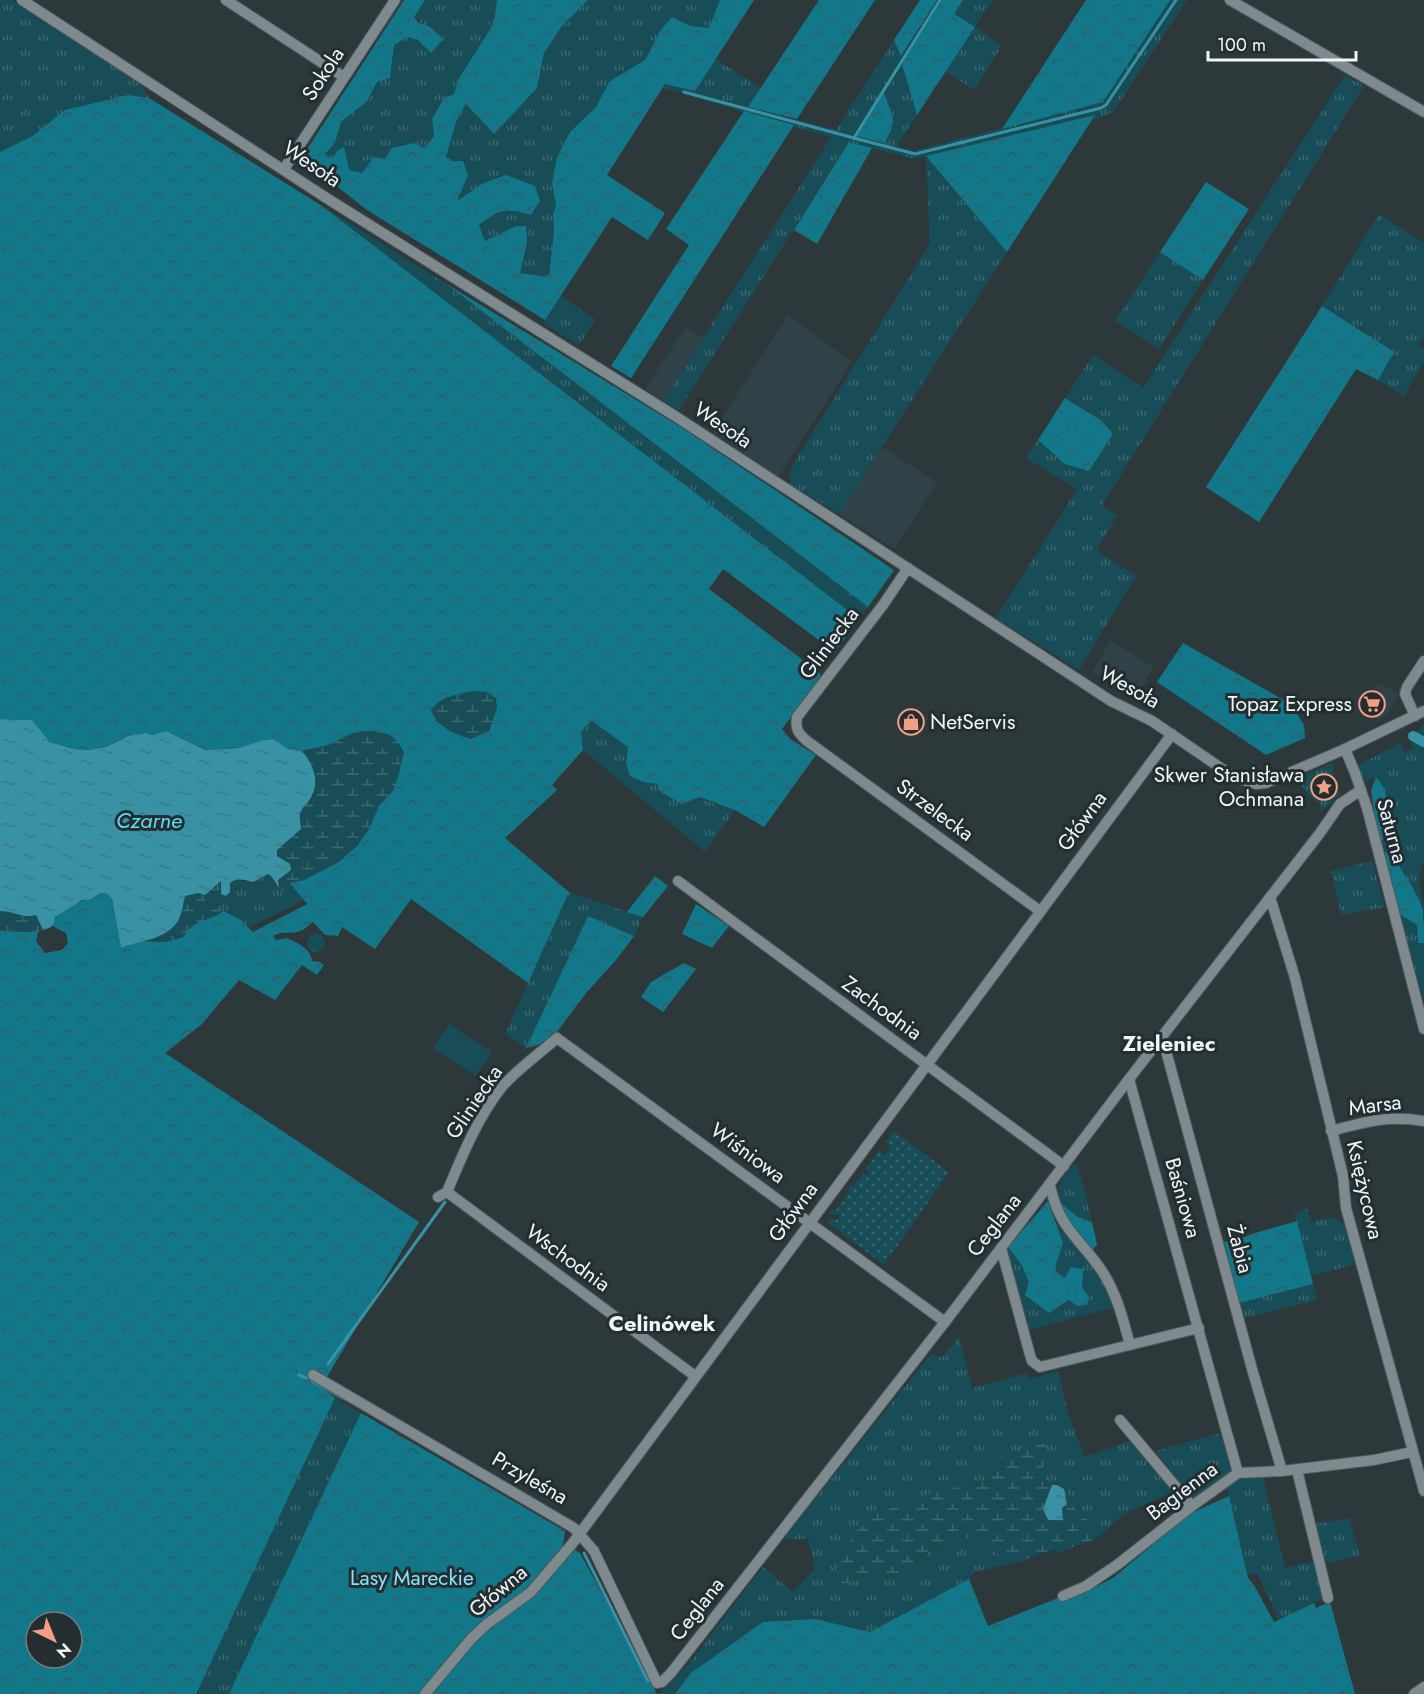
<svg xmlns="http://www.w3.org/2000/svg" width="1424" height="1694" font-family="Jost,sans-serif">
<defs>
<pattern id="grass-tufts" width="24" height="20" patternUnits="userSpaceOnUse" patternTransform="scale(1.5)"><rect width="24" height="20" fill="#184d57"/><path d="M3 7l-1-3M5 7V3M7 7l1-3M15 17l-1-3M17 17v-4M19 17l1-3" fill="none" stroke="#3a6770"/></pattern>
<pattern id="forest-crowns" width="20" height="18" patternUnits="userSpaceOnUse" patternTransform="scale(1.5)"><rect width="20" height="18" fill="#127788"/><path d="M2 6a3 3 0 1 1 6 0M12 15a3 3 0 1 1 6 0" fill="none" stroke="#305e66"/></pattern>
<pattern id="wetland-marsh" width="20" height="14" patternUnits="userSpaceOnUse" patternTransform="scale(1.5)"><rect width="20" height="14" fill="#184d57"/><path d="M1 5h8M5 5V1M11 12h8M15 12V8" fill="none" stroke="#3a6770"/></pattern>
<pattern id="park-dots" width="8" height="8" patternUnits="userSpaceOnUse" patternTransform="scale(1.5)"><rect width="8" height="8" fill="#184d57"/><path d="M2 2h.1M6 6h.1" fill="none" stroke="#3a6770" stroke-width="1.8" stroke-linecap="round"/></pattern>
<pattern id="water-ripples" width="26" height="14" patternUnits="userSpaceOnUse" patternTransform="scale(1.5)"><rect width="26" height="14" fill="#3892a4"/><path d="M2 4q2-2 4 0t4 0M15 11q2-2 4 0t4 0" fill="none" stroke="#3e7984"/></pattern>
</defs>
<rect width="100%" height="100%" fill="#2d383b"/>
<!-- built -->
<g fill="#2f4247">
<path d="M788 315 852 362 778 477 713 432Z"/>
<path d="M686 327 704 338 663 401 645 389Z"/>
<path d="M882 447 937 482 895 549 839 514Z"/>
<path d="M1111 641 1154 667 1139 692 1135 695H1131L1092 671Z"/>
<path d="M1378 682 1399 694 1388 714 1378 720 1361 709Z"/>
</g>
<!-- grass -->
<g fill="url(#grass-tufts)">
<path d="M0 0H11L138 80 149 98 128 95 65 110 31 137 0 152Z"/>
<path d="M425 0H497L494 23 458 80 454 94 444 98 432 119 434 136 424 148 385 159 374 157 362 174 349 170 345 159 338 150 332 159 324 155 335 143 341 122 367 101 377 82 390 78 394 45 408 37 418 40 443 39C434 29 423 26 413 17Z"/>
<path d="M588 0H720L710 28 690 26 660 31 646 59 609 82 596 107 570 132 557 157 552 183 556 206 553 215 554 229 549 277 520 273 527 243 516 226 485 241 479 225 491 216 512 209 482 184 456 202 453 161 446 158C450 138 456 122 466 104L537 88 544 53 562 26Z"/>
<path d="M937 0H942L902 64 917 115 897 146 913 151 1103 102 1170 0H1187L1113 112 1092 121 1095 115 926 156 1007 252 839 514 790 484V472L796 460 930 243 926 157 911 158 849 142 679 410 663 401 831 137 663 88 666 84 695 91 715 58 760 88 749 107 836 130 894 40 902 56Z"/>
<path d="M963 0H993L975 27 1002 46 974 90 946 72 975 28 953 14Z"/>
<path d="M1345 75 1364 86 1102 505 1117 516 1096 550 1136 576 1079 670 996 618 1077 489 1026 458 1038 440 1051 452 1113 435 1102 421 1065 398 1093 355 1143 388Z"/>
<path d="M322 206 445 283 868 607 859 619Z"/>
<path d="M1379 214 1424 243V339H1422L1419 345 1424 348V362L1404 396 1378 380 1394 352 1322 306Z"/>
<path d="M1160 252 1203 280 1159 349 1115 321Z"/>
<path d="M561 296 596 320 579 345 543 323Z"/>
<path d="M593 721 628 747 626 763 644 782 657 784 735 810 705 852 583 750 581 731Z"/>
<path d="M1424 723V862C1414 875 1424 897 1424 912 1414 890 1401 872 1391 852L1383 853 1380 848 1376 777 1365 782 1358 768 1362 763 1401 743 1404 752 1413 749 1411 740Z"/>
<path d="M1331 763 1334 765 1330 789 1341 793 1322 811 1319 809 1321 804 1308 795 1298 779Z"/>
<path d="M1372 861 1385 907 1341 915 1331 871Z"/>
<path d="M269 874 272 877 276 885 285 890V886L289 882 304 900 248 928C236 917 211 910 203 897L220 892 221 894 230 892V883C239 876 245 884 254 881 259 880 264 876 269 874Z"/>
<path d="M569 892 643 917 634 936 588 916 526 1048 505 1034Z"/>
<path d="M1399 914 1417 925 1418 942 1424 943V998L1422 997Z"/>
<circle cx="316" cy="943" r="9"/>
<path d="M1076 1163 1085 1190 1092 1222 1078 1217 1059 1202C1057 1183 1062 1176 1076 1163Z"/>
<path d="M1308 1209 1311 1222 1332 1217 1346 1226 1357 1264 1311 1276 1294 1213Z"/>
<path d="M1054 1220 1108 1285 1115 1307 1029 1330 1008 1261V1247L1021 1264 1029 1282 1059 1308 1069 1300 1065 1278 1054 1270 1063 1243Z"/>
<path d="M1313 1284 1318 1300 1244 1318 1239 1303Z"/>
<path d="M959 1336 972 1388 1027 1373 1029 1379 1058 1371 1069 1416 1085 1457 1132 1440 1173 1492 1124 1514 1096 1539 1086 1517 1071 1507 1049 1485 1042 1469 1048 1455 992 1460 995 1475 988 1481 938 1491 839 1585 882 1573 901 1579C926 1548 935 1548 971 1537L1006 1559 1016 1556 1018 1562 974 1572 969 1579 870 1632 815 1619 763 1622 691 1673 675 1694H659L686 1667 763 1567 793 1592 815 1568 808 1539H783L931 1354 942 1358Z"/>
<path d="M335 1398 361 1413 229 1694H196Z"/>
<path d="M1220 1433 1231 1470C1225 1482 1204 1496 1192 1498L1155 1451Z"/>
<path d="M1263 1477 1285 1568 1315 1561 1324 1598 1279 1620 1258 1575 1247 1573 1227 1488 1238 1480Z"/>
<path d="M1349 1518 1360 1555 1325 1564 1314 1524Z"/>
</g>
<!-- forest -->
<g fill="url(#forest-crowns)" fill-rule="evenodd">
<path d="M404 0H425L414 17 419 23 430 27 443 39 431 53 418 40 408 37 394 45 390 78 377 82 367 101 341 122 335 143 325 154 332 159 338 150 344 147 349 170 362 173 374 157 385 159 392 148 414 143 424 148 434 136 432 119 444 98 454 94 458 80 494 23 497 0H588L562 26 544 53 537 88 494 134 466 104 456 122 446 157 453 161H463L468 175 457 201 482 184 506 175 535 186 540 201 531 215C508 208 499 209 479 225L485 241 516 226H526L527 243 520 273 549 277 554 230 553 215 556 206 552 183 557 157 570 132 596 107 609 82 646 59 660 31 672 17 690 26 709 28 720 0H754L695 91 665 84 607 175 665 213 648 240 612 217 545 320 367 210 334 184 300 160Z"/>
<path d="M819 0H875L797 119 748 107Z"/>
<path d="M920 0H937L901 56 894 40Z"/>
<path d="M942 0H963L954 14 975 27 917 115 902 64Z"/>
<path d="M1086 0H1170L1103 102 1002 129Z"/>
<path d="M884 93C892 116 899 121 884 143L857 136Z"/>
<path d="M128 95 149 98 322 206 859 619 835 652 723 569 709 589 820 673V679L782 729 790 739 816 755 764 827 735 810 699 797 682 804 661 792 657 784 644 782 630 776 626 763 628 747 592 721 581 731 583 750 552 785 557 790 505 838 569 892 528 983 411 899 375 949 342 927 338 936 325 935 313 922C308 925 305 930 300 931 289 935 283 930 273 936L276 940 287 938C298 943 311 949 312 961L320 962 324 965 317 975 302 965 275 1000 239 980 202 1024 165 1053 419 1222 321 1387 335 1398 196 1694H0V931L38 932 36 941 45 953 62 950 68 943 66 933 52 926C54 923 54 919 56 917 65 904 89 900 101 893L108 894 112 899 121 947 142 941 166 942 183 937C197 916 205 924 223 911L239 919 253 932 307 904 289 882 304 880 357 846 369 829 379 805 392 792 380 731 355 732 329 745 302 751 288 749 273 739 263 740 239 748 205 750 166 731 152 735 119 740 106 747 89 750 74 749 50 742 32 720 0 719V152L31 137 65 110ZM495 697 453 733 435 720ZM36 1622H72V1658H36Z"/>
<path d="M744 111 794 125 631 378 611 366 689 245 666 229Z"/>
<path d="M1095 115 1007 252 926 156Z"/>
<path d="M849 142 872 148 817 244 794 230Z"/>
<path d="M1206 182 1249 209 1203 280 1160 252Z"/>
<path d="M445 283 684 429 894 570 868 607Z"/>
<path d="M1322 306 1394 352 1378 380 1356 369 1259 522 1206 487Z"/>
<path d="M1065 398 1102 421 1113 434 1089 471 1065 464 1038 440Z"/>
<path d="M1183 643 1291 704 1304 725 1305 738 1266 755 1157 682Z"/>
<path d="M1376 777 1385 789 1388 820 1380 848 1371 791Z"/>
<path d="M1391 851C1400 871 1417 890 1423 910 1424 920 1424 933 1424 943H1418L1417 925 1399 914 1383 853Z"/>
<path d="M655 876 668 886 643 917 627 912Z"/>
<path d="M696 904 729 926 712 948 682 934Z"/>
<path d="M588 916 634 936 616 960 587 992 556 1033 538 1045 526 1048Z"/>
<path d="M684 963 696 969 663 1012 641 997 651 982Z"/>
<path d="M1048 1201 1063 1243 1054 1270 1065 1278 1071 1267 1083 1269 1082 1287 1089 1298 1087 1305 1077 1306 1069 1300 1049 1313 1025 1295 1029 1282 1021 1264 1008 1247Z"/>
<path d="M1059 1202 1078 1217 1092 1222 1097 1244 1091 1253 1059 1208Z"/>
<path d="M1297 1221 1313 1284 1239 1303 1224 1242Z"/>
<path d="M361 1413 565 1531 563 1545 573 1552 575 1550 580 1553 657 1694H229Z"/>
<path d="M1229 1496 1248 1578 1254 1585 1274 1622 1314 1603 1316 1608 1330 1602 1355 1694H675L691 1673 763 1622 815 1619 870 1632 969 1579 988 1626 1063 1596 1066 1601 1113 1578 1189 1514Z"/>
</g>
<!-- wetland -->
<g fill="url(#wetland-marsh)">
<path d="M475 691 487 692 496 698 497 708 489 731 470 739C453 733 438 727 431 710 441 696 458 694 475 691Z"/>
<path d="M0 719 32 720 50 742 74 749 89 750 106 747 128 736 146 733 152 735 166 731 205 750 239 748 263 740 273 739 288 749 302 751 329 745 355 732 380 731 390 735 398 742 404 752 398 778 392 792 379 805 369 829 357 846 339 862 304 880 289 883 285 886V891L279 888 276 876 84 763Z"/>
<path d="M221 881 220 892 204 898 208 905 223 911C205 924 197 916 183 937L166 942 142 941 121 948 112 899 108 894 101 893C94 897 89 897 82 900 73 903 63 912 55 917L54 924 55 910 78 889Z"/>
<path d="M0 911C12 911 25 919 36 915L43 930 38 932 0 931Z"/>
<path d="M1045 1443 1048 1455 1042 1469 1049 1484 1063 1483 1068 1503 1086 1517 1096 1539 1057 1553 1054 1549 1018 1562 1016 1556 1006 1559 971 1537 932 1549 916 1560 917 1574 901 1579 882 1573 839 1585 837 1576 838 1558 857 1530 878 1513 938 1491 988 1481 995 1474 991 1460Z"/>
</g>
<!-- park -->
<path fill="url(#park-dots)" d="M894 1131 949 1172 884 1265 827 1222 830 1219H839V1215L829 1214 833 1209 836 1210 849 1192 848 1190 851 1185 853 1186 863 1173 867 1175 869 1172 866 1169 879 1151 884 1155 891 1146 886 1142Z"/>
<!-- garden -->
<path fill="#184d57" d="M449 1024 492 1052 476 1076 433 1048Z"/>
<!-- water -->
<g fill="url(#water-ripples)">
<path d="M0 719 32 720 50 742 74 749 89 750 106 747 128 736 146 733 152 735 166 731 205 750 239 748 263 740 273 739 288 749 302 751C312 763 320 779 312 795 310 801 304 805 301 811 298 817 301 823 301 829L277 850V856L290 864 291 870 278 880 279 888 272 877 268 874 253 882C244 880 237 877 230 883V892L226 896 221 894V881L205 895 198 893 185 896C183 904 182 912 179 919 168 940 140 940 121 948L112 899 108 894 101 893 91 899 82 900 55 917C54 926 51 928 43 930L36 915C25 919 12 911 0 911Z"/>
<path d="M1052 1485H1057L1064 1489 1067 1504 1062 1508 1063 1520H1048L1043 1509Z"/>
</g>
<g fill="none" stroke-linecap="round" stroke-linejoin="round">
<!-- stream -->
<g stroke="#3892a4" stroke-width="3">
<path d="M940 0 854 138 915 154 1101 108 1106 105 1176 0"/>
<path d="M684 92 854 138"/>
<path d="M328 1364 445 1202"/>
<path d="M299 1375 306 1378"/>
<path d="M312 1381 342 1398"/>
<path d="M584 1553 648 1681"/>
</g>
<!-- canal -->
<path stroke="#3892a4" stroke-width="10" d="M1413 736 1424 742"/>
<!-- minor casing -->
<g stroke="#4e5859" stroke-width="12">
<g id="minor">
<path d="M22 0 328 199 675 416 1111 701 1152 721 1234 777 1256 784 1266 783 1345 749 1424 711"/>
<path d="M226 0 344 77"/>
<path d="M1230 0 1424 112"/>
<path d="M284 169 395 0"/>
<path d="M908 568 883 605 797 717C795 729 798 733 807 741L1040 911"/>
<path d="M1415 716 1405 694 1407 687 1424 661"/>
<path d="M1345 749 1355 773 1367 808 1424 1029"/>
<path d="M678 881 1064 1166"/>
<path d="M1270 897 1295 978 1343 1176 1346 1208 1424 1491"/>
<path d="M1162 1036 1252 1369 1282 1471"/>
<path d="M1129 1079 1238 1473"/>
<path d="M1331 1131C1365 1122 1388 1115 1424 1121"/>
<path d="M1050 1185C1059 1229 1079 1237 1102 1271 1117 1294 1123 1319 1130 1345"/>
<path d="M447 1192 695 1376"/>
<path d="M438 1197 447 1192C462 1156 477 1119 501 1088 517 1069 538 1055 557 1038L945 1322"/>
<path d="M1001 1248 1030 1355 1032 1361 1040 1367 1199 1328"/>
<path d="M313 1375 574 1528 594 1551 657 1683 662 1682 671 1673 945 1322 1129 1079 1320 833 1340 804 1361 790"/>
<path d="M1120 1420 1192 1506"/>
<path d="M1297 1470 1328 1598"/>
<path d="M1063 1596 1086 1586 1117 1565 1192 1506 1238 1473 1282 1471 1374 1460 1412 1452"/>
<path d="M425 1694 471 1639 487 1624 531 1592 572 1544 1172 734"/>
<path d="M1414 1694 1424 1687"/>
</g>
</g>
<!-- minor -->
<use href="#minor" stroke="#7e8a8d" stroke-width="10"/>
</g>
<!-- icons -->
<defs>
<g id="supermarket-ring" transform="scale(1.35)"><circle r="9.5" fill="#242e31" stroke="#f39f85" stroke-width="1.5"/><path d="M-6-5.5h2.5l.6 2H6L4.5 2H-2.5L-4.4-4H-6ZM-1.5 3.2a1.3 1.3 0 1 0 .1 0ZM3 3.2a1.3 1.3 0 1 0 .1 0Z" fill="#f39f85"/></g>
<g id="shop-ring" transform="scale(1.35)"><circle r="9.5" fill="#242e31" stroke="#f39f85" stroke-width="1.5"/><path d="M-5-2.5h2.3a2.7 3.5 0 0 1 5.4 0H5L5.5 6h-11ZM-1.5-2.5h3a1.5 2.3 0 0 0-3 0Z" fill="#f39f85"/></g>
<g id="sight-ring" transform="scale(1.35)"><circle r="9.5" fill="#242e31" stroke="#f39f85" stroke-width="1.5"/><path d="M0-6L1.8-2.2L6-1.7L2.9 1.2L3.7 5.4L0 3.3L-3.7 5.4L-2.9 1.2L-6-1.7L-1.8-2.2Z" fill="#f39f85"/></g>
</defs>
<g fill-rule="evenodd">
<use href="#supermarket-ring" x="1372" y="704"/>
<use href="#shop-ring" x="911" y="722"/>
<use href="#sight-ring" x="1324" y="787"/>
</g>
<g text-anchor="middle" stroke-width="6" stroke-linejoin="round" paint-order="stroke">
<!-- street labels -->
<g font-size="21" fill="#eff6f7" stroke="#242e31">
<text transform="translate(323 74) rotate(-57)" y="7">Sokola</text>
<text transform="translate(312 164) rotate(34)" y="7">Wesoła</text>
<text transform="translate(723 425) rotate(34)" y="7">Wesoła</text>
<text transform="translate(829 643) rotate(-53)" y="7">Gliniecka</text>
<text transform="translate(1130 687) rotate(29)" y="7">Wesoła</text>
<text transform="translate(935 810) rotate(36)" y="7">Strzelecka</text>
<text transform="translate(1082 821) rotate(-54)" y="7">Główna</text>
<text transform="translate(1392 831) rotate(75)" y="7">Saturna</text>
<text transform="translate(882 1008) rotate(36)" y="7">Zachodnia</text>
<text transform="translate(474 1102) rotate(-56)" y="7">Gliniecka</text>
<text transform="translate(1375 1105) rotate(-7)" y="7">Marsa</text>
<text transform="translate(748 1153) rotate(36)" y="7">Wiśniowa</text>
<text transform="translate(1365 1190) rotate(77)" y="7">Księżycowa</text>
<text transform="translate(1183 1198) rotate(74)" y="7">Baśniowa</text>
<text transform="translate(793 1212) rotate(-54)" y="7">Główna</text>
<text transform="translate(994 1225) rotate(-52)" y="7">Ceglana</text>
<text transform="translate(1240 1249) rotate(75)" y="7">Żabia</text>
<text transform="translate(568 1258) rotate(36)" y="7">Wschodnia</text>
<text transform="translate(530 1478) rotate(30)" y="7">Przyleśna</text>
<text transform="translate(1182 1491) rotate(-37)" y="7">Bagienna</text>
<text transform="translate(498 1591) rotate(-40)" y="7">Główna</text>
<text transform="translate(697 1609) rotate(-52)" y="7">Ceglana</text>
</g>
<!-- poi labels -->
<g font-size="21" fill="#eff6f7" stroke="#242e31" text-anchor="end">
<text x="1352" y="711">Topaz Express</text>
<text x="930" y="729" text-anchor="start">NetServis</text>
<text x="1304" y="782">Skwer Stanisława<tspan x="1304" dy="24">Ochmana</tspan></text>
</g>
<!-- park labels -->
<g font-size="21" fill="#85e4f8" stroke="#242e31">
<text x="412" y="1585">Lasy Mareckie</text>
</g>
<!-- water labels -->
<g font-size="22" font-style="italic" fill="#5bddf6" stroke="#242e31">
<text x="149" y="828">Czarne</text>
</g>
<!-- neighbourhood labels -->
<g font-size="22" font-weight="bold" fill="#eff6f7" stroke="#242e31">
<text x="1169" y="1051">Zieleniec</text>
<text x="662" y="1331">Celinówek</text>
</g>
</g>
<!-- north arrow -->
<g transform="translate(54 1640) rotate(137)"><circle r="28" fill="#242e31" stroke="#757e80" stroke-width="1.5"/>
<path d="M0-4.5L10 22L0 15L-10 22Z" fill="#f39f85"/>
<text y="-9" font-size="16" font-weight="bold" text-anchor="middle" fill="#eff6f7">N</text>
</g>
<!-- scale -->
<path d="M1208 51v9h148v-9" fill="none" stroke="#eff6f7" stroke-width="3"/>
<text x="1217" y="51" font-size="18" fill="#eff6f7" stroke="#242e31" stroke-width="4.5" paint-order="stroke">100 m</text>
</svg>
